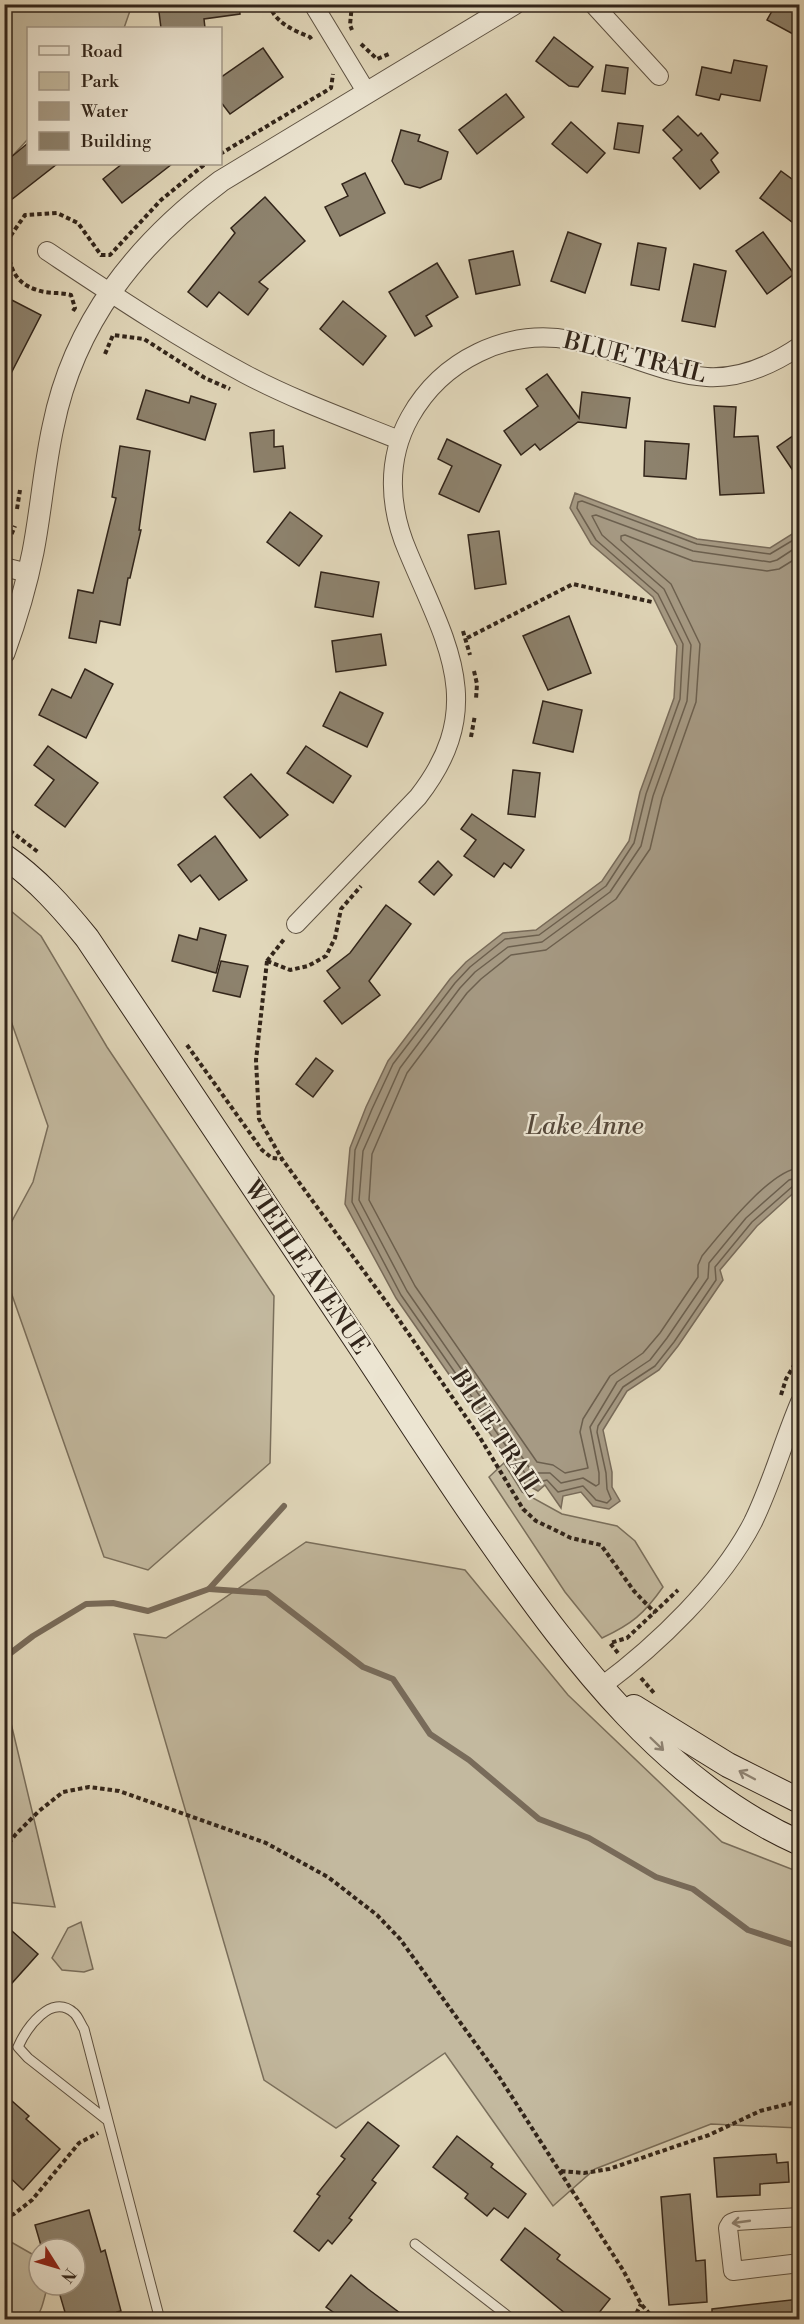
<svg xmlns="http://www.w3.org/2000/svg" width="804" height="2324" font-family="'Libre Bodoni',serif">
<rect width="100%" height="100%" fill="#e1d7ba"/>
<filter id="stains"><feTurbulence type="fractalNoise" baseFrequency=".00333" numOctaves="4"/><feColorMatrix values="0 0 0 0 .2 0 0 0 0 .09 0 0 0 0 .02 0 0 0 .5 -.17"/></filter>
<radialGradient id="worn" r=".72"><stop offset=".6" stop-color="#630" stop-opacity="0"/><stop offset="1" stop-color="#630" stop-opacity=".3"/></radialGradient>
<!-- green -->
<g fill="#c3b99f" stroke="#7a6f5c" stroke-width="1.5">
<path d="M5 5H132L124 28H28V139L5 164Z"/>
<path d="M5 906 41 936 107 1047 274 1296 270 1463 148 1570 104 1557 5 1275V1234L33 1182 48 1126 5 1004Z"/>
<path d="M504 1463 522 1492 562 1514 617 1526 635 1541 663 1587C644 1614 632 1624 602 1638L565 1592 489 1477Z"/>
<path d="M306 1542 465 1570 568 1695 722 1842 799 1872V2128L711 2124 595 2169 553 2206 445 2053 336 2128 264 2080 134 1634 166 1638Z"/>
<path d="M4 1698H5L55 1907 5 1902Z"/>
<path d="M81 1922 93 1969 84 1972 62 1970 52 1958 68 1928Z"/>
<path d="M4 2238 39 2258V2285H46L47 2288C38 2323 39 2320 5 2319Z"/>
</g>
<!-- water -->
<path fill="#a69a84" stroke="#786b5a" stroke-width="1.5" d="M575 493 697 539 770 548 800 529 799 1188 757 1226 720 1270 723 1280 678 1346 659 1370 627 1391 603 1430 612 1472V1487L620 1501 609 1509 593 1506 581 1492 563 1496 561 1508 545 1485 538 1491 525 1484 396 1298 345 1204 350 1148 366 1107 388 1061 450 979 466 962 503 933 536 930 602 881 629 841 640 792 674 698 677 646 653 597 591 544 570 508Z"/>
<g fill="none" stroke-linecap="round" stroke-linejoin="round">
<!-- shore -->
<g stroke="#6c604f" stroke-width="1.5">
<path d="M800 536 770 554 697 544 582 501 578 502 577 508 596 540 658 594 683 644 680 699 646 794 634 843 606 886 539 935 505 939 470 967 455 983 393 1064 372 1109 355 1150 352 1202 401 1295 529 1479 536 1483 547 1480 558 1492 583 1486 596 1500 607 1503 611 1499 607 1489 606 1473 597 1432 598 1426 623 1387 655 1366 674 1342 716 1280 715 1267 752 1222 793 1186 800 1184"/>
<path d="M800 545 777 560 770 562 693 551 596 515 592 516 602 535 664 589 691 645 687 701 653 796 641 846 610 892 542 942 508 947 475 972 460 988 400 1068 363 1151 359 1200 407 1291 533 1473H550L561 1483 583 1478 596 1486 599 1484V1473L590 1427 617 1382 650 1360 667 1338 708 1278 709 1263 746 1218 789 1180 800 1177"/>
<path d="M800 556 779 569 767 571 693 561 625 535 621 536V540L671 584 700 644 696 702 662 798 650 849 616 899 546 950 511 955 481 979 467 993 407 1073 372 1154 369 1200 415 1286 537 1462 553 1465 565 1473 588 1468 580 1432 583 1419 610 1376 643 1353 660 1333 698 1277V1265L702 1256C720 1234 771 1169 800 1168"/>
</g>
<!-- stream -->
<g stroke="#786b5a" stroke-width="6">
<path d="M209 1589 267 1593 363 1667 393 1679 430 1734 469 1760 539 1819 589 1838 656 1877 693 1889 748 1930 800 1947"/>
<path d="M4 1658 33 1636 86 1604 113 1603 148 1611 209 1589 284 1506"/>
</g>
</g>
<!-- building -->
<g fill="#8d826d" stroke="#32251a" stroke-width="1.5">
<path d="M158 4H239L240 14 204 19 205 28H161Z"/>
<path d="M776 4H800V23L793 34 767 20Z"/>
<path d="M554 37 593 67 578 87 569 86 536 61Z"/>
<path d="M263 48 283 77 230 114 220 101V78Z"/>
<path d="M734 60 767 66 760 101 721 94 719 100 696 95 702 67 731 73Z"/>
<path d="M606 65 628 68 625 94 602 91Z"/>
<path d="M506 94 524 117 477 154 459 130Z"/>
<path d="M678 116 698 136 701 133 718 153 711 160 719 172 700 189 673 158 682 150 663 130Z"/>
<path d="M571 122 605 153 587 173 552 144Z"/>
<path d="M618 123 643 126 639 153 614 149Z"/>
<path d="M401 130 420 135 418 141 448 152 441 179 420 188 405 184 392 161Z"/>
<path d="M28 143V164H57L11 200 4 192V163Z"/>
<path d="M122 164H172L122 203 103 179Z"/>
<path d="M781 171 800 185V228L760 198Z"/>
<path d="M365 173 385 213 340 236 325 207 348 196 342 184Z"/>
<path d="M265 197 305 241 259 282 268 289 248 315 219 292 207 307 188 292 235 233 231 228Z"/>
<path d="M568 232 601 244 585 293 551 281Z"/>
<path d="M763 232 794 274 767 294 736 251Z"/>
<path d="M638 243 666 248 659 290 631 285Z"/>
<path d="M513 251 520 285 476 294 469 260Z"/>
<path d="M437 263 458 297 426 316 432 326 415 336 389 292Z"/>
<path d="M694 264 726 271 715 327 682 321Z"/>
<path d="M4 296 41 315 4 387Z"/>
<path d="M343 301 386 336 363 365 320 329Z"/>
<path d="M547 374 579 418 582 392 630 398 626 428 578 422 540 450 535 444 521 455 504 431 538 406 526 389Z"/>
<path d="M146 390 189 403 191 396 216 404 205 440 137 419Z"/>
<path d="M714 406 736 407 734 437 758 436 764 493 720 495Z"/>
<path d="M274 430V447L283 446 285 468 254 472 250 433Z"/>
<path d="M800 431V481L777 447Z"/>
<path d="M447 439 501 465 479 512 439 494 452 466 438 459Z"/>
<path d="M645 441 689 444 686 479 644 476Z"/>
<path d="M120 446 150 451 139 530H141L130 578H128L120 625 100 621 96 643 69 638 78 590 93 593 116 498 112 497Z"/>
<path d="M290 512 322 536 299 566 267 542Z"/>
<path d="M499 531 506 584 475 589 468 535Z"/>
<path d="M321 572 379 582 373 617 315 607Z"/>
<path d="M569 616 591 673 548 690 523 636Z"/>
<path d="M381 634 386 665 336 672 332 641Z"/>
<path d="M85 669 113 684 86 738 39 715 52 689 71 698Z"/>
<path d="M340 692 383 713 367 747 323 726Z"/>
<path d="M543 701 582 710 573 752 533 743Z"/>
<path d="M48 746 98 783 65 827 35 805 54 780 34 765Z"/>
<path d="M306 746 351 776 333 803 287 773Z"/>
<path d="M513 770 540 773 535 817 508 814Z"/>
<path d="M251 774 288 815 260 838 224 797Z"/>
<path d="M472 814 524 850 511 868 504 863 494 877 464 856 476 840 461 829Z"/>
<path d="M215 836 247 880 219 900 200 875 191 882 178 865Z"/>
<path d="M438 861 452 875 434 895 419 882Z"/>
<path d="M386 905 411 924 369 981 380 995 342 1024 324 1001 340 988 327 971 350 953Z"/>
<path d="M200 928 226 935 216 973 172 961 179 935 197 940Z"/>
<path d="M221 961 248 966 240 997 213 991Z"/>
<path d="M316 1058 333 1071 313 1097 296 1084Z"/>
<path d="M4 1924 38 1954 4 1992Z"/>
<path d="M4 2094 29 2116 26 2119 60 2149 23 2190 4 2172Z"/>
<path d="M368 2122 399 2146 372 2180 376 2183 349 2218 352 2220 332 2244 328 2240 319 2251 294 2231 320 2196 317 2194 345 2159 341 2156Z"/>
<path d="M457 2136 493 2164 491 2167 526 2194 508 2218 494 2208 487 2216 465 2198 468 2194 433 2167Z"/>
<path d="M776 2154 777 2163 788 2162 789 2182 760 2184V2195L717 2197 714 2158Z"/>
<path d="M690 2194 696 2261 705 2260 707 2302 669 2305 661 2197Z"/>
<path d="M89 2210 101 2252 105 2250 121 2311 117 2312 119 2319H67L57 2285H75V2249H42L35 2225Z"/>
<path d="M525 2228 560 2255 557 2259 610 2299 594 2319H572L501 2260Z"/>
<path d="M351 2275 368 2289 408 2319H343L326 2307Z"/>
<path d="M800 2299V2319H712V2309Z"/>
</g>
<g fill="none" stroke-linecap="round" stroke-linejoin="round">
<!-- service casing -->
<g stroke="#5e5242" stroke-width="11">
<g id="service">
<path d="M107 2120 28 2058 18 2047C26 2029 51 1992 74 2013 78 2016 81 2025 84 2029L160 2320"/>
<path d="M415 2244 513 2320"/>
</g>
</g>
<!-- minor casing -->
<g stroke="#5e5242" stroke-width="20">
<g id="minor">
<path d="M313 4 367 93"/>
<path d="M593 4 659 76"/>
<path d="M47 251C112 294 176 337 245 374 294 400 347 419 399 440"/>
<path d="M4 567 28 573"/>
<path d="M296 924 418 797C489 706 446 643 408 552 389 508 386 460 410 417 442 360 507 328 571 340 617 349 660 374 707 377 741 379 772 365 800 346"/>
<path d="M602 1686C657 1645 721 1584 753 1522 772 1483 783 1442 800 1402"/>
<path d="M800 2217 736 2221 731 2223 728 2228 733 2271 800 2263"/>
</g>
</g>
<!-- tertiary casing -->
<g stroke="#5e5242" stroke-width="23">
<path id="tertiary" d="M4 653C16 620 26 587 33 552 41 511 44 468 53 427 74 322 137 244 221 181L514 4"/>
</g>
<!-- secondary casing -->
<g stroke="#32251a" stroke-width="26">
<g id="secondary">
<path d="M4 856C37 879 62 907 87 938 178 1074 269 1210 360 1346 404 1412 447 1480 493 1545 574 1661 667 1784 800 1843"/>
<path d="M634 1707 728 1765 800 1801"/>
</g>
</g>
<!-- path -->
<g stroke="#32251a" stroke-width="4" stroke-dasharray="4.5 3" stroke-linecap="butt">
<path d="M269 4C275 23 293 30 310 37L312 40"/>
<path d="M352 4 350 25 352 30"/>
<path d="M361 44 377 59 389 54"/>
<path d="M220 154 331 88 333 74"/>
<path d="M73 311 75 308 71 295C60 292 47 294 37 290 12 282 9 264 7 241L25 215 57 213 78 223 101 255H110L161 200 205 164"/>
<path d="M105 354 113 335 144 339 205 378 230 389"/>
<path d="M17 509 20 490"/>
<path d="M4 544 7 545 15 526"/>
<path d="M463 631 470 655"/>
<path d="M467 638 573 584 652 602"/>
<path d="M474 671 477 684 476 699"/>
<path d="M471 737 475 715"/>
<path d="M4 826 38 852"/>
<path d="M267 961 290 970 308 966 326 956 335 938 341 909 361 886"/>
<path d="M267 961 256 1060 259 1119 282 1159 395 1314 479 1436 523 1509 536 1521 553 1529 571 1538 601 1545 634 1591 655 1613"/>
<path d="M267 961 285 938"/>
<path d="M187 1045 262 1150 272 1158 282 1159"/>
<path d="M781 1395 786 1379 800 1355"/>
<path d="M618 1653 610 1643 627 1638 678 1590"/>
<path d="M641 1678 654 1693"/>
<path d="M4 1849 16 1834 39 1811 63 1792 89 1787 119 1791 266 1843 328 1877 377 1915 400 1939 496 2072 623 2270 641 2304 655 2320"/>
<path d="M561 2171 584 2173 609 2169 709 2135 760 2111 800 2101"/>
<path d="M4 2218 14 2214 32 2200 79 2143 98 2133"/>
<path d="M633 2320 641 2304"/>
</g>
<!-- service -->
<use href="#service" stroke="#ece5d2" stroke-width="9"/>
<!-- minor -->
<use href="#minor" stroke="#ece5d2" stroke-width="18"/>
<!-- tertiary -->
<use href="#tertiary" stroke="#ece5d2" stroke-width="21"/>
<!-- secondary -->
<use href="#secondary" stroke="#ece5d2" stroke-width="24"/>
</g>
<!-- one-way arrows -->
<defs><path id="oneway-shaft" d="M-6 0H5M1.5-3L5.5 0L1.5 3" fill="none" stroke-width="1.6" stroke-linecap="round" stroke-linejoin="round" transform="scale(1.5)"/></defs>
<g stroke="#8f8576">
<use href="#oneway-shaft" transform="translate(657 1744) rotate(44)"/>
<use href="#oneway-shaft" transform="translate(747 1775) rotate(-152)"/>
<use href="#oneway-shaft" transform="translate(741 2222) rotate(172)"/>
</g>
<g text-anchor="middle" stroke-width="4.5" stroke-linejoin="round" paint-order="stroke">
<!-- street labels -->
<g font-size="24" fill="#32251a" stroke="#ece5d2">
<text transform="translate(635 357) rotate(14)" y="8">BLUE TRAIL</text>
<text transform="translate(307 1267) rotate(56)" y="8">WIEHLE AVENUE</text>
<text transform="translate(497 1433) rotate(57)" y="8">BLUE TRAIL</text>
</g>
<!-- water labels -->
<g font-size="26" font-style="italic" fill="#55483a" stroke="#ece5d2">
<text x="585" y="1134">Lake Anne</text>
</g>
</g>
<!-- margin -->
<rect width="804" height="2324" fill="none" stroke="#e1d7ba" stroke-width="24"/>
<rect x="6" y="6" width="792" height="2312" fill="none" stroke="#32251a" stroke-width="3"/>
<rect x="12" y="12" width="780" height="2300" fill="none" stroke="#32251a" stroke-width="1.5"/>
<!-- legend -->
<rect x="27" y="27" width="195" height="138" fill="#ece5d2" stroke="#a29888" stroke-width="1.5"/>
<rect x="39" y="46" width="30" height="9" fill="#ece5d2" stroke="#a29888" stroke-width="1.5"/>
<text x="81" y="57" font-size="18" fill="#32251a">Road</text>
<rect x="39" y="72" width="30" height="18" fill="#c3b99f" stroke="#a29888" stroke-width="1.5"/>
<text x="81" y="87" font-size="18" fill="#32251a">Park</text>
<rect x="39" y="102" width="30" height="18" fill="#a69a84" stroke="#a29888" stroke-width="1.5"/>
<text x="81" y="117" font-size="18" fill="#32251a">Water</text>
<rect x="39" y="132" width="30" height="18" fill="#8d826d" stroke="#a29888" stroke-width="1.5"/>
<text x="81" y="147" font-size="18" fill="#32251a">Building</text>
<!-- north arrow -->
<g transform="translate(57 2267) rotate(127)"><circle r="28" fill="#ece5d2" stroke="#a29888" stroke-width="1.5"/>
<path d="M0-4.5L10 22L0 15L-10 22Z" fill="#8f2418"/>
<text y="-9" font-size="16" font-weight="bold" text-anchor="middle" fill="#32251a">N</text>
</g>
<rect width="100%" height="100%" filter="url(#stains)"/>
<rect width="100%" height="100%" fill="url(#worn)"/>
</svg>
